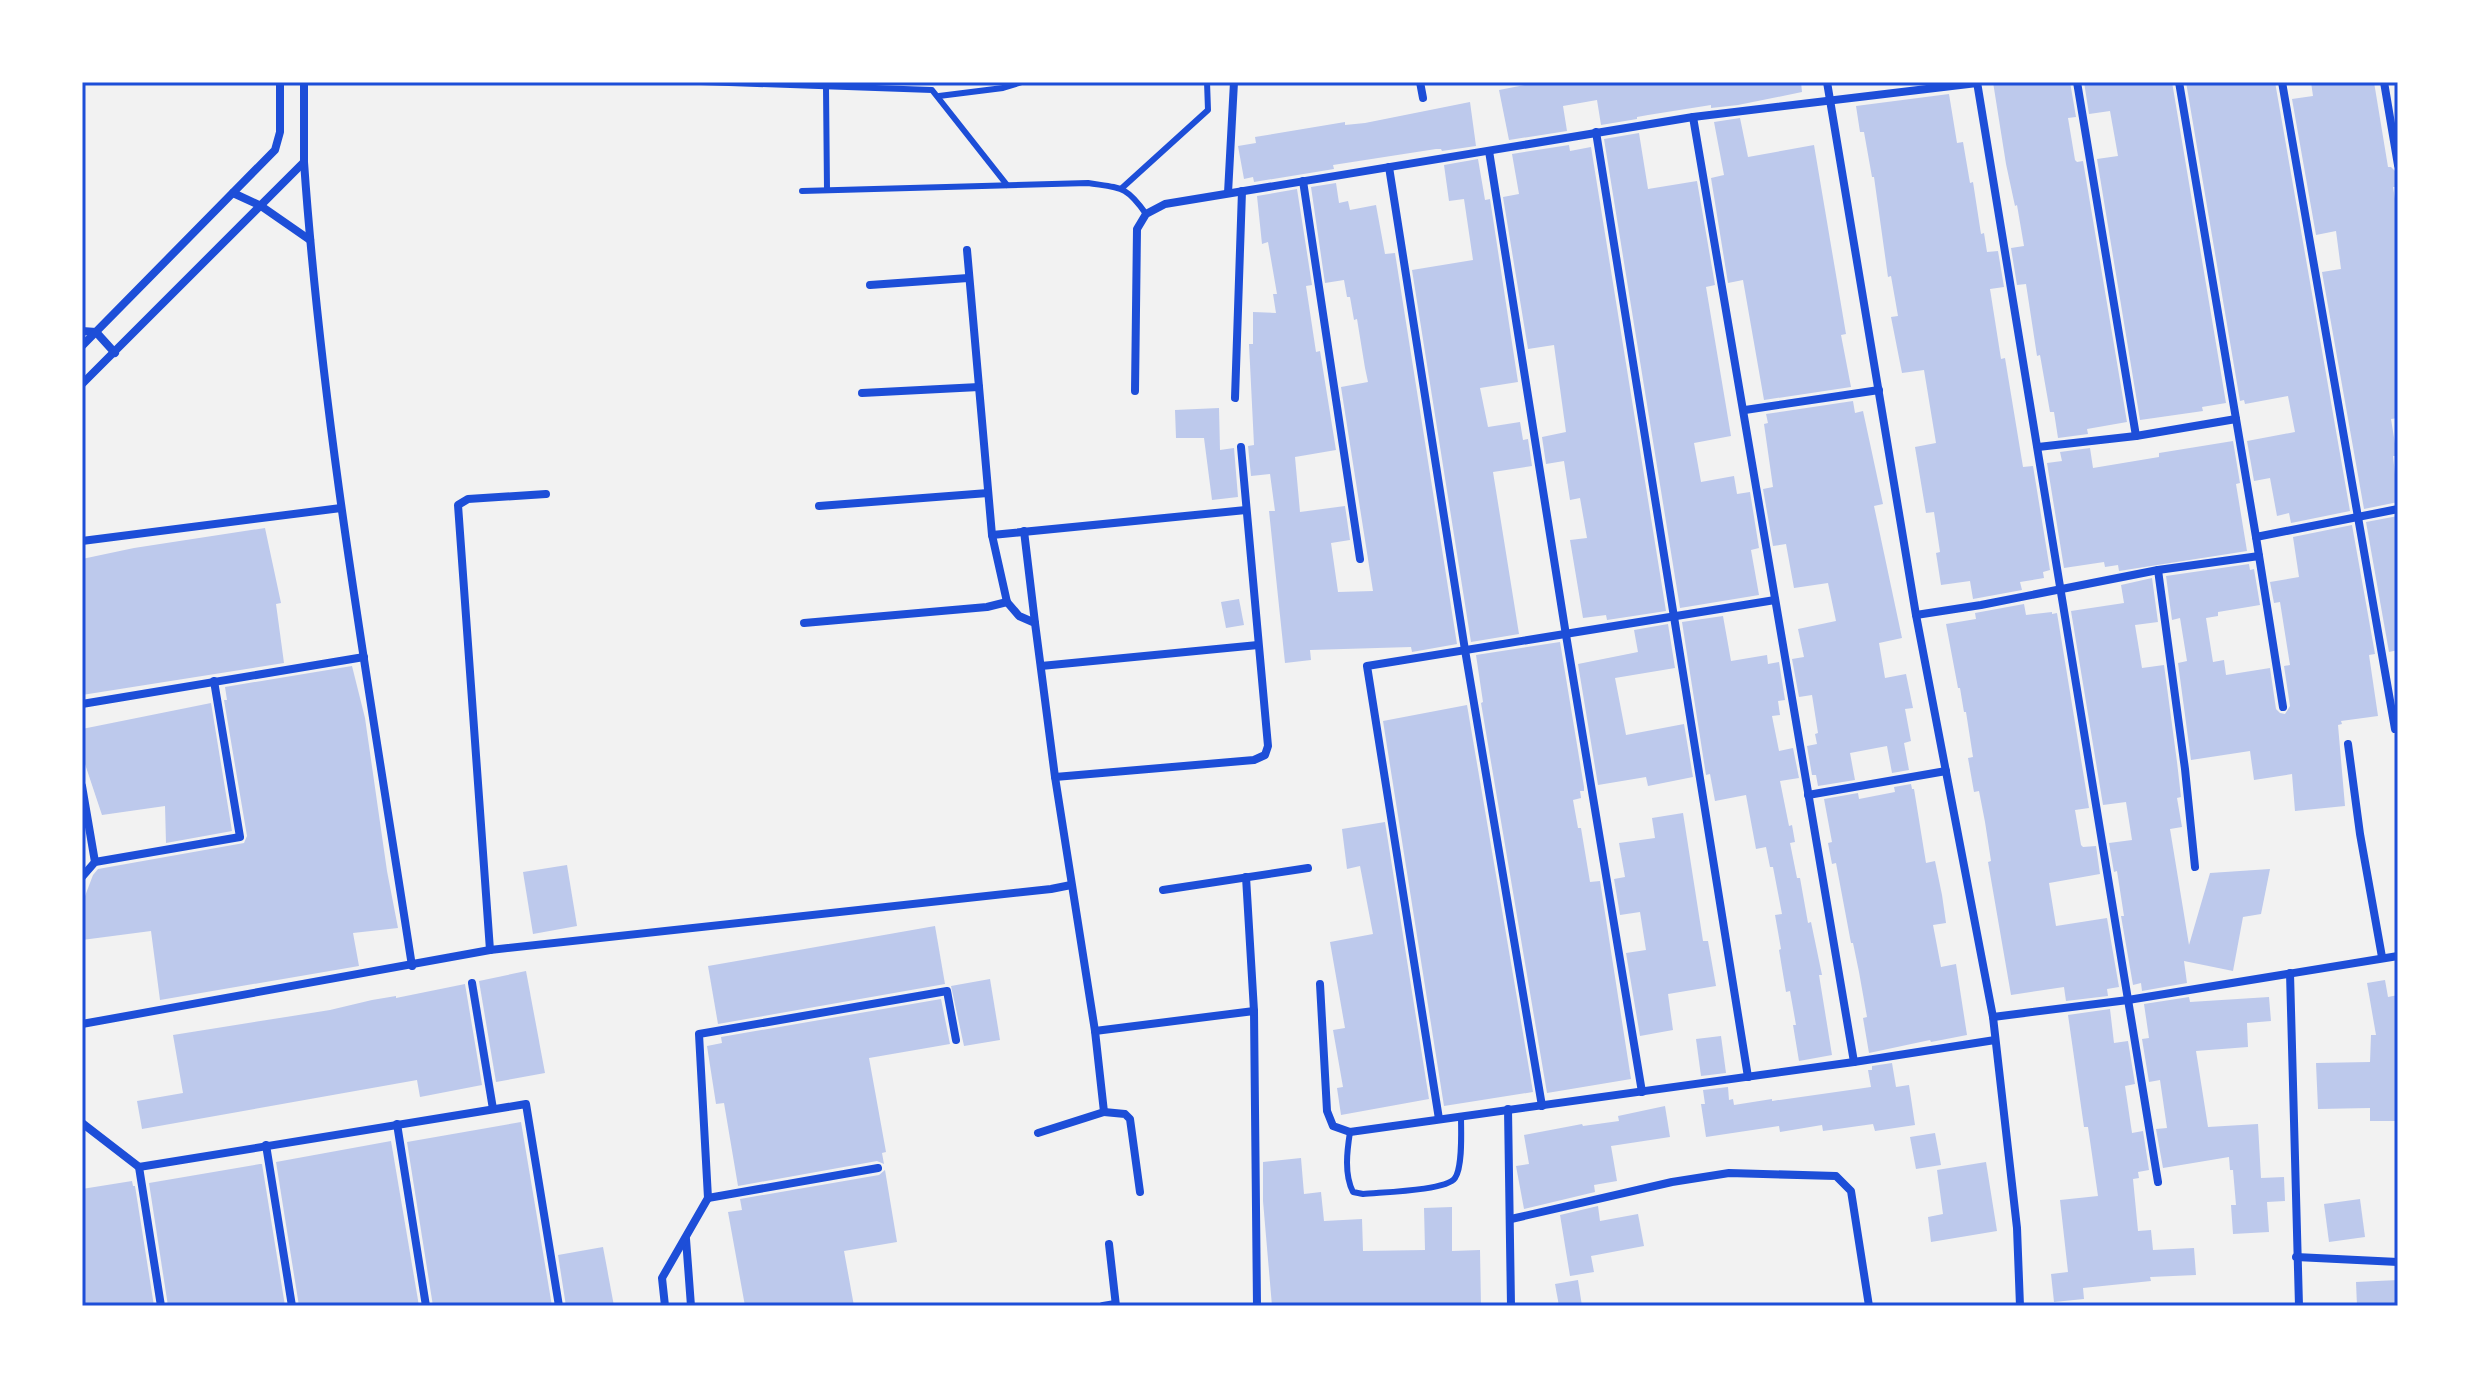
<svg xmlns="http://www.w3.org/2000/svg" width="2480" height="1388" font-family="'Work Sans',sans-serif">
<rect width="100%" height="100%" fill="#f2f2f2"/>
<!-- building -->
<g fill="#bdc9ec">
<path d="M1541 82H1801L1802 92 1738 105 1711 108V105L1648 115 1637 117V119L1601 125 1597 100 1563 106 1567 131 1509 140 1499 90Z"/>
<path d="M1993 82H2070L2076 117 2068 118 2075 160 2077 162 2083 161 2127 422 2087 429 2088 434 2058 438 2054 412H2050L2040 355 2037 356 2026 284 2017 285 2011 248 2024 246 2017 205 2015 206 2006 164Z"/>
<path d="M2084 82H2172L2226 403 2202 407 2203 411 2140 420 2097 159 2118 156 2110 111 2089 114Z"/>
<path d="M2186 82H2275L2350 511 2291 523 2289 513 2277 516 2270 478 2254 481 2247 441 2295 432 2288 396 2245 404 2244 400 2240 401Z"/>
<path d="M2311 82H2374L2388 167H2391L2395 171 2398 187H2393L2398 217V418L2391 419 2397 456H2393L2398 502 2364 509 2322 272 2341 269 2336 231 2316 235 2292 99 2313 96Z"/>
<path d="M1949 94 1957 143 1963 142 1970 183 1973 182 1981 234 1984 233 1987 252 1998 251 2004 287 1990 289 2001 359 2005 358 2023 467 2033 466 2050 570 2043 572 2044 578 2020 582 2022 590 1973 599 1970 581 1941 585 1936 553 1940 552 1934 512 1926 513 1915 447 1936 443 1924 370 1902 373 1891 317 1898 316 1891 276 1888 277 1874 177H1872L1864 132H1860L1856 106Z"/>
<path d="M1470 102 1476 146 1442 151 1441 149H1436L1333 165 1334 169 1254 182 1253 177 1244 179 1238 146 1256 143 1255 137 1345 122V125L1365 123Z"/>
<path d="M1740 118 1748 157 1814 145 1846 334 1841 335 1851 387 1764 400 1743 280 1728 283 1711 178 1724 175 1714 122Z"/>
<path d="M1639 133 1648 189 1697 181 1715 285 1706 287 1731 436 1694 443 1701 482 1734 476 1737 494 1750 492 1759 548 1751 550 1759 595 1680 608 1604 139Z"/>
<path d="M1569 145 1570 151 1591 147 1666 611 1607 620 1606 615 1583 618 1570 540 1587 538 1580 498 1570 500 1564 461 1546 464 1542 437 1566 432 1554 345 1528 349 1503 197 1519 194 1512 154Z"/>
<path d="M1478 159 1485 200 1490 199 1518 382 1480 388 1488 427 1520 422 1523 440 1528 439 1532 466 1493 472 1519 634 1471 642 1412 270 1473 260 1464 199 1449 201 1444 165Z"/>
<path d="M1336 183 1339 203 1348 201 1350 210 1376 205 1385 254 1395 253 1457 644 1412 652 1411 647 1310 650 1311 660 1285 663 1269 511H1275L1270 474 1251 476 1248 446 1254 445 1249 344H1253V312L1276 313 1273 294H1277L1268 242 1262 244 1257 196 1297 189 1312 285 1306 286 1316 352 1320 351 1336 450 1295 457 1300 512 1345 506 1350 540 1331 543 1338 592 1373 591 1341 387 1368 382 1365 368 1357 319 1354 320 1350 297H1347L1344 280 1325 283 1311 187Z"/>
<path d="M1853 401 1855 413 1863 411 1883 504 1874 506 1902 638 1879 643 1885 678 1906 674 1913 708 1905 709 1911 741 1904 743 1909 770 1892 773 1887 746 1850 753 1855 780 1818 786 1816 775H1812L1807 746 1817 744 1815 734 1818 733 1812 695 1799 697 1792 659 1804 657 1798 629 1836 621 1828 583 1794 588 1786 544 1773 546 1763 489 1773 487 1764 424 1768 423 1766 414Z"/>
<path d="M1219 408 1220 450 1234 448 1238 497 1212 500 1204 438H1176L1175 410Z"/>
<path d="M2233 441 2240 483 2236 484 2247 551 2119 571 2118 565 2105 567 2104 562 2064 568 2047 463 2062 461 2060 452 2090 448 2093 468 2159 457V453Z"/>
<path d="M2398 516V650L2389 652 2366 522Z"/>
<path d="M2352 525 2375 654 2369 655 2378 716 2341 721 2342 724 2338 725 2345 806 2295 811 2292 774 2254 780 2250 751 2191 760 2178 663 2187 661 2180 618 2172 620 2166 576 2249 564 2250 570 2254 569 2260 605 2218 612V616L2206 618 2213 662 2224 660 2226 675 2270 668 2276 709 2280 713 2285 714 2290 706 2284 666 2290 665 2280 602 2274 603 2270 582 2299 577 2293 537Z"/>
<path d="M265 528 281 603 276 604 284 663 82 695V559L134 548Z"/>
<path d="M2152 578 2158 622 2135 625 2142 668 2164 665 2177 762 2181 797 2177 798 2182 827 2170 829 2189 945 2210 873 2270 869 2261 914 2243 917 2233 971 2184 961 2187 983 2142 991 2141 983 2133 985 2121 916H2124L2117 871 2114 872 2109 843 2132 840 2126 802 2103 805 2071 611 2124 603 2121 585Z"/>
<path d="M1239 599 1244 625 1226 628 1221 602Z"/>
<path d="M2024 604 2026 615 2052 612V614L2057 613 2089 808 2075 810 2081 845 2083 847 2096 846 2100 874 2049 883 2056 926 2107 918 2119 987 2107 989 2108 996 2066 1001 2064 987 2011 995 1988 862 1991 861 1985 822 1979 791 1974 792 1968 758 1973 757 1966 712H1964L1960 688H1958L1946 624 1976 619 1975 613Z"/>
<path d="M1723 616 1731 661 1767 655 1768 664 1779 662 1785 700 1778 701 1780 715 1772 716 1779 751 1793 748 1799 778 1780 781 1789 826 1792 825 1795 842 1790 843 1797 878H1800L1808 923 1811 922 1822 975H1819L1832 1055 1799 1061 1793 1025H1796L1790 991 1786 992 1779 950 1781 949 1775 915 1782 914 1773 867H1770L1766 847 1756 849 1746 795 1715 801 1710 774 1706 775 1682 622Z"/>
<path d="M1668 624 1675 668 1615 678 1626 735 1684 724 1693 777 1648 786 1646 777 1598 785 1578 664 1638 652 1634 630Z"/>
<path d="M1560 642 1584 787V791H1580L1581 798 1573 800 1578 828H1581L1590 882 1600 881 1631 1079 1547 1093 1481 703 1483 702 1476 655Z"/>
<path d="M352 666 365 718 387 871 398 928 353 933 359 966 160 1000 151 931 82 940V904L93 875 98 869 244 843 247 836 224 700H227L225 687Z"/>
<path d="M211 703 232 831 166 843 165 806 102 815 84 761 82 729Z"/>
<path d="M1467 705 1533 1092 1444 1106 1383 721Z"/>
<path d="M1911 784 1912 789H1914L1926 863 1935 861 1942 895 1946 923 1933 925 1941 967 1956 964 1967 1035 1931 1042 1930 1040 1869 1053 1863 1018 1867 1017 1859 972 1853 943H1851L1836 863 1832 864 1828 843 1832 842 1824 799 1858 793 1859 799 1895 792 1894 787Z"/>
<path d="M1683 813 1703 941H1708L1716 986 1668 994 1673 1030 1640 1036 1626 953 1646 950 1640 912 1620 915 1614 879 1625 877 1619 843 1655 838 1652 818Z"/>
<path d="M1385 822 1429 1099 1341 1115 1337 1088 1343 1087 1333 1030 1345 1028 1330 942 1373 934 1360 866 1347 869 1342 829Z"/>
<path d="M567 865 577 926 533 934 523 872Z"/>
<path d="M935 926 945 984 718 1024 708 966Z"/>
<path d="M526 971 545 1073 496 1082 479 981Z"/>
<path d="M990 979 1000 1040 964 1046 951 986Z"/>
<path d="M2385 980 2388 997 2398 995V1121H2370V1108L2318 1109 2316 1063 2370 1062 2371 1035H2376L2367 983Z"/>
<path d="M465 984 482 1085 420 1097 417 1080 142 1129 137 1101 183 1093 173 1035 330 1010 372 1000 396 996V998Z"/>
<path d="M2189 997 2190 1002 2269 997 2271 1021 2247 1023 2248 1047 2196 1051 2208 1127 2258 1124 2261 1178 2284 1177 2285 1201 2267 1202 2269 1232 2233 1234 2231 1205H2236L2233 1170H2230L2229 1157 2163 1168 2156 1129 2167 1128 2160 1080 2149 1082 2142 1039 2149 1038 2144 1004Z"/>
<path d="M941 999 950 1044 869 1058 886 1152 882 1153 884 1164 877 1161 738 1186 724 1103 716 1104 707 1046 722 1043 721 1037Z"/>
<path d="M2110 1009 2114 1043 2128 1041 2135 1084 2125 1086 2132 1133 2143 1131 2149 1170 2138 1172 2139 1178 2133 1179 2138 1231 2151 1230 2153 1250 2194 1248 2196 1275 2150 1277 2151 1281 2083 1288 2084 1299 2054 1302 2051 1274 2068 1272 2060 1200 2098 1196 2088 1127H2084L2068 1015Z"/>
<path d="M1721 1036 1726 1073 1701 1076 1696 1039Z"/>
<path d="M1892 1063 1896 1087 1909 1085 1915 1125 1875 1131 1873 1124 1823 1131 1822 1125 1780 1132 1779 1126 1706 1137 1701 1104H1705L1703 1090 1728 1087 1729 1100 1733 1099 1734 1105 1772 1099V1101L1871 1087 1868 1070H1872V1066Z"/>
<path d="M1665 1106 1670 1137 1611 1146 1617 1181 1594 1185 1595 1192 1524 1209 1516 1166 1529 1164 1524 1135 1582 1124 1583 1126 1619 1121 1618 1116Z"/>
<path d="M521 1122 552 1306H433L407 1142Z"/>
<path d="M1935 1133 1941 1165 1916 1169 1910 1137Z"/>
<path d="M391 1141 419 1306H299L276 1162Z"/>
<path d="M1301 1158 1304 1194 1321 1192 1324 1221 1362 1219 1363 1251 1425 1250 1424 1208 1452 1207V1251L1480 1250 1481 1306H1272L1263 1201V1162Z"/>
<path d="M1986 1162 1997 1231 1931 1242 1928 1217 1943 1214 1937 1170Z"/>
<path d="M260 1164H262L285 1306H168L149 1183Z"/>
<path d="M885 1170 897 1242 844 1251 854 1306H745L728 1212 742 1210 740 1199 879 1175Z"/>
<path d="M132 1181 133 1186H135L154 1306H82V1189Z"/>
<path d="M2360 1199 2365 1237 2329 1242 2324 1204Z"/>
<path d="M1598 1206 1600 1221 1638 1214 1644 1246 1591 1256 1594 1272 1570 1276 1560 1215Z"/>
<path d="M603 1247 614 1306H566L558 1255Z"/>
<path d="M1578 1280 1582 1306H1559L1555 1284Z"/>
<path d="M2398 1280V1306H2357L2356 1282Z"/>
</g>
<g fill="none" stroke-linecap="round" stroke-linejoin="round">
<!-- service -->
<g stroke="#1d4ed8" stroke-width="6">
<path d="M701 82 932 90 1007 185"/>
<path d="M826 87 827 190"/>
<path d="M939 96 1003 88 1022 82"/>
<path d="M1122 188 1208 110 1207 82"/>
<path d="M802 191 1088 183C1120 188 1126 185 1146 214"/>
<path d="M1350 1132C1347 1151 1344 1174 1353 1192L1363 1194C1381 1192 1446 1191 1455 1178 1463 1166 1461 1131 1461 1116"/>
</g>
<!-- minor -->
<g stroke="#1d4ed8" stroke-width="8">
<path d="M1420 82 1423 98"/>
<path d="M1827 82 1916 615 1993 1017 2017 1228 2020 1306"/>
<path d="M1977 82 2158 1182"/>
<path d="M2077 82 2136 436"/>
<path d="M2179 82 2256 537"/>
<path d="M2282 82 2395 729"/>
<path d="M2384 82 2398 165"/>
<path d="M1693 117 1854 1062"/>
<path d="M1596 132 1748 1077"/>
<path d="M1489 151 1566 635 1642 1092"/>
<path d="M304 162C323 432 371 699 412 966"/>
<path d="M1389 167 1465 650 1542 1106"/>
<path d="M1303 181 1360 559"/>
<path d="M233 193 261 206 310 240"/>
<path d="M1228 193 1234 82"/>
<path d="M967 250 992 535 1007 602 1019 616 1035 623 1055 777 1095 1031 1104 1112 1038 1133"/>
<path d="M870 285 968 278"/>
<path d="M82 331 96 332 115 353"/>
<path d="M82 346 275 150 280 132V82"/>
<path d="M82 384 304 162V82"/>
<path d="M1135 391 1137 229 1146 214 1165 204 1693 117 1977 83"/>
<path d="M862 393 979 387"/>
<path d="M1235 398 1242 191"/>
<path d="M1745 410 1879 390"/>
<path d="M2038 447 2136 436 2236 419"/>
<path d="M819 506 988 493"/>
<path d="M1024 531 1035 623"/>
<path d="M992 535 1246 510"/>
<path d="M82 541 341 508"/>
<path d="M2158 570 2185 769 2195 867"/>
<path d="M1916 615 1981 605 2158 570 2259 556"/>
<path d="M804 623 987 607 1007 602"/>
<path d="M1041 666 1258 645"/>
<path d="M82 704 364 657"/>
<path d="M2283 707 2256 537 2398 509"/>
<path d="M2348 744 2360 834 2382 957"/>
<path d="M1055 777 1254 760 1265 755 1268 746 1241 447"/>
<path d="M82 786 95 862"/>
<path d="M1808 795 1946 771"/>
<path d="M82 877 95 862 240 837 214 681"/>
<path d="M1246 877 1254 1011 1257 1306"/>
<path d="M1163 890 1308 868"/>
<path d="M490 950 458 505 468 499 546 494"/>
<path d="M2290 973 2299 1306"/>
<path d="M472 983 493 1109"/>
<path d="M1320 984 1327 1111 1333 1126 1350 1132 1854 1062 1995 1040"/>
<path d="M1993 1017 2128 1000 2398 956"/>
<path d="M82 1024 490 950 1051 889 1071 885"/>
<path d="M1095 1031 1254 1011"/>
<path d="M1508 1109 1511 1306"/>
<path d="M1104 1112 1125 1114 1130 1119 1140 1192"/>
<path d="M1439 1119 1367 666 1775 600"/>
<path d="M82 1123 139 1167 161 1306"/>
<path d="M397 1124 426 1306"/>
<path d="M266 1145 292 1306"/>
<path d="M139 1167 526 1104 559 1306"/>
<path d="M708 1198 878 1168"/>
<path d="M1511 1219 1672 1182 1729 1173 1836 1176 1851 1191 1869 1306"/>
<path d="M686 1239 691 1306"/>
<path d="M1109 1244 1116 1306"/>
<path d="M2296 1257 2398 1262"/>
<path d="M665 1306 662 1278 708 1198 699 1034 947 991 956 1040"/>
<path d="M1103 1306 1115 1304"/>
</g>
</g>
<!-- border -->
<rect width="2480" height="1388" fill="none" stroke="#ffffff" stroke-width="168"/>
<rect x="84" y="84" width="2312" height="1220" fill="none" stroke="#1d4ed8" stroke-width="3"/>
</svg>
